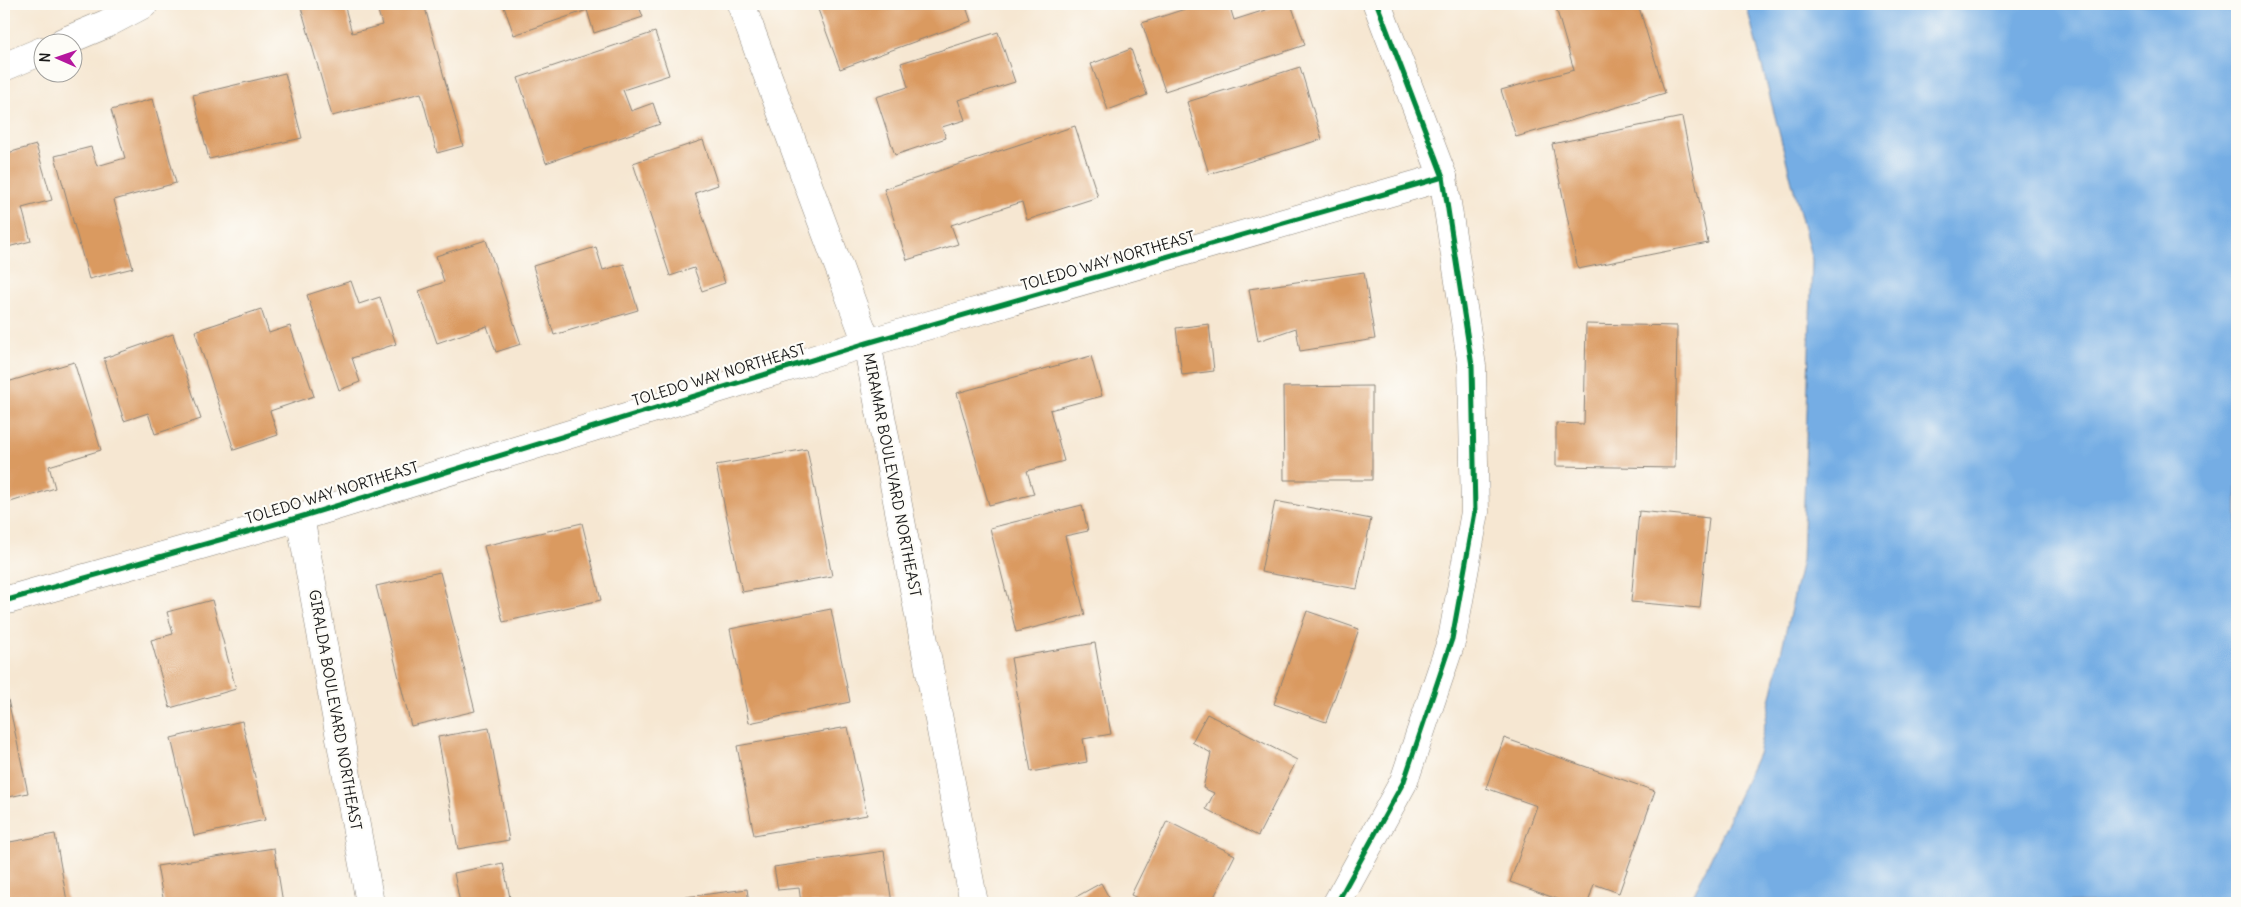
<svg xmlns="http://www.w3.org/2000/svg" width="2241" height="907" font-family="Delius,sans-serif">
<rect width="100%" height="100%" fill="#fdfcf7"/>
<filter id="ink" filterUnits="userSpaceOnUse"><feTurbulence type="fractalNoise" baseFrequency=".02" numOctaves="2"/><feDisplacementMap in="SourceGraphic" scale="10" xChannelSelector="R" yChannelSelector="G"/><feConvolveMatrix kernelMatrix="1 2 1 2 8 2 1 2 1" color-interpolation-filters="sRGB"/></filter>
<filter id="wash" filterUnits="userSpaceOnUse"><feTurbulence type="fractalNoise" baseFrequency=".0096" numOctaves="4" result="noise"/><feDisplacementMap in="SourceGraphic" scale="20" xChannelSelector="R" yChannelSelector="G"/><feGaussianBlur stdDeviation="1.12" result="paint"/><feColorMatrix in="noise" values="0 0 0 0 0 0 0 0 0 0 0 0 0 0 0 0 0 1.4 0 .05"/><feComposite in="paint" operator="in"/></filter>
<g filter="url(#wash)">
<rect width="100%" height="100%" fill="#f6e7d2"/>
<!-- water -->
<path fill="#74ade4" stroke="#486480" d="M1746 4H2237V903H1690L1758 754 1802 560 1812 260Z"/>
<g id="blocks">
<!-- building -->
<g fill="#da9a60">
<path d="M300 4H344L352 33 382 25 376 4H424L463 146 437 153 421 93 332 116Z"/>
<path d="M503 4H638L643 17 594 33 587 10 514 35Z"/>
<path d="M816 4H965L971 21 840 69Z"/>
<path d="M1200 4H1229L1234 20 1284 4H1291L1305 45 1165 91 1142 23Z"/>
<path d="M1555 4H1638L1665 93 1516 137 1501 90 1574 70Z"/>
<path d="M655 32 669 75 623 90 631 111 653 103 660 124 546 163 518 78Z"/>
<path d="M998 32 1015 82 958 100 965 120 942 127 946 138 895 155 876 97 908 87 901 63Z"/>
<path d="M1131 49 1147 95 1108 110 1091 64Z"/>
<path d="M1300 67 1322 139 1209 174 1187 102Z"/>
<path d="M285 73 302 138 209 159 193 95Z"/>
<path d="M153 99 176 183 114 200 133 268 89 279 55 156 91 147 97 166 125 158 111 110Z"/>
<path d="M1682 117 1708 243 1578 269 1552 144Z"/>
<path d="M1075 126 1098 197 1027 220 1022 202 951 225 958 244 907 260 884 189Z"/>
<path d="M703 140 718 185 695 193 725 283 702 291 694 268 670 276 633 163Z"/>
<path d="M36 145 52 200 22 208 31 241 4 248V154Z"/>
<path d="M486 240 521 344 496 352 487 326 437 343 419 291 444 282 436 256Z"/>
<path d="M596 247 603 270 624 264 638 310 554 335 533 266Z"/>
<path d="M1364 272 1375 339 1300 351 1296 328 1258 341 1249 289Z"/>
<path d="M351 281 359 304 380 297 396 344 352 358 360 382 339 390 307 295Z"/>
<path d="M261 309 269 333 290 326 314 396 270 411 278 435 234 450 195 331Z"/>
<path d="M1209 324 1214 371 1182 375 1176 328Z"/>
<path d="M1586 324 1677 326 1675 468 1556 466V423L1584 424Z"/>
<path d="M173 334 201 419 155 434 148 413 124 421 104 358Z"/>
<path d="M1091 356 1102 396 1050 410 1064 461 1027 471 1034 494 989 505 957 393Z"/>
<path d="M74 362 101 450 49 466 55 488 4 504V383Z"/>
<path d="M1372 386V480H1284L1283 387Z"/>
<path d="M807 449 832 576 742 592 716 465Z"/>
<path d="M1275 501 1371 519 1357 589 1261 572Z"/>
<path d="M1082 505 1088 531 1065 536 1085 615 1016 632 990 528Z"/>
<path d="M1639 511 1709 518 1700 608 1631 602Z"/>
<path d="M582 523 601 600 503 622 484 546Z"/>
<path d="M440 572 475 711 411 726 376 586Z"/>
<path d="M212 600 236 689 170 708 151 640 173 634 167 612Z"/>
<path d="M831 609 850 702 749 723 730 629Z"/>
<path d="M1307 611 1359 629 1326 722 1274 704Z"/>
<path d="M1095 643 1111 734 1083 739 1087 762 1031 772 1011 658Z"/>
<path d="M4 681 28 793 4 798Z"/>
<path d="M1207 714 1297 760 1258 836 1206 809 1214 793 1203 788 1211 753 1192 742Z"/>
<path d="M242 721 265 820 194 836 171 738Z"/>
<path d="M848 727 867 815 754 835 737 746Z"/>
<path d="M489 728 509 840 458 849 438 737Z"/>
<path d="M1504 738 1655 791 1619 893 1594 884 1588 903H1568L1510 882 1537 806 1486 788Z"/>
<path d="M1167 821 1235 855 1211 903H1148L1131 895Z"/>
<path d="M55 834 67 901 53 903H4V843Z"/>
<path d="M274 848 283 903H164L157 866Z"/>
<path d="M884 851 892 903H801L799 888 778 890 774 867Z"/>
<path d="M503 863 511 903H460L454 873Z"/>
<path d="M1101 883 1112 903H1065Z"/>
<path d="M747 889 749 903H687L686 897Z"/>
</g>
</g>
</g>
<g filter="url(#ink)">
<use href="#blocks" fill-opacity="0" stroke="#898277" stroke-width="1"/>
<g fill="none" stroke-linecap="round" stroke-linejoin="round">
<!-- street casing -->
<g stroke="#898277" stroke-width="29">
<g id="street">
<path d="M741 4 867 343 974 903"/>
<path d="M63 42 106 24 144 4"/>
<path d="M4 67 42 51"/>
<path d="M300 517 370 903"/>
<path d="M4 601 300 517 867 343 1443 177"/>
<path d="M1337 903 1404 781 1452 639 1475 512 1472 366 1443 177 1377 4"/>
</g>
</g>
<!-- street -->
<use href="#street" stroke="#fff" stroke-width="28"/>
<!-- cycleway casing -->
<g stroke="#fdfcf7" stroke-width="8">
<g id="cycleway">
<path d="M4 601 300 517 867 343 1443 177"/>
<path d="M1337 903 1404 781 1452 639 1475 512 1472 366 1443 177 1377 4"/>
</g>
</g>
<!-- cycleway -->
<use href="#cycleway" stroke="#00873e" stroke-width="5"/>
</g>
</g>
<g text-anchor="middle" stroke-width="4.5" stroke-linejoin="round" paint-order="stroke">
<!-- street labels -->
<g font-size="15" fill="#1c1c1c" stroke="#fdfcf7">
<text transform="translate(1108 261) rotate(-16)" y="5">TOLEDO WAY NORTHEAST</text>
<text transform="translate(719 375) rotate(-17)" y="5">TOLEDO WAY NORTHEAST</text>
<text transform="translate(892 475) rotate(79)" y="5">MIRAMAR BOULEVARD NORTHEAST</text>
<text transform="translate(332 493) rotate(-17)" y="5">TOLEDO WAY NORTHEAST</text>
<text transform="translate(335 710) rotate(80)" y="5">GIRALDA BOULEVARD NORTHEAST</text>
</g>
</g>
<!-- margin -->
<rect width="2241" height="907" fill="none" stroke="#fdfcf7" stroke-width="20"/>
<!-- north arrow -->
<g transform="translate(58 58) rotate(272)"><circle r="24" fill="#fdfcf7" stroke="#a3a29f"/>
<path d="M0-4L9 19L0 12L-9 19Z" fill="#b5179e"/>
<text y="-8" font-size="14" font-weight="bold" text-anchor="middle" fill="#1c1c1c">N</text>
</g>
</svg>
